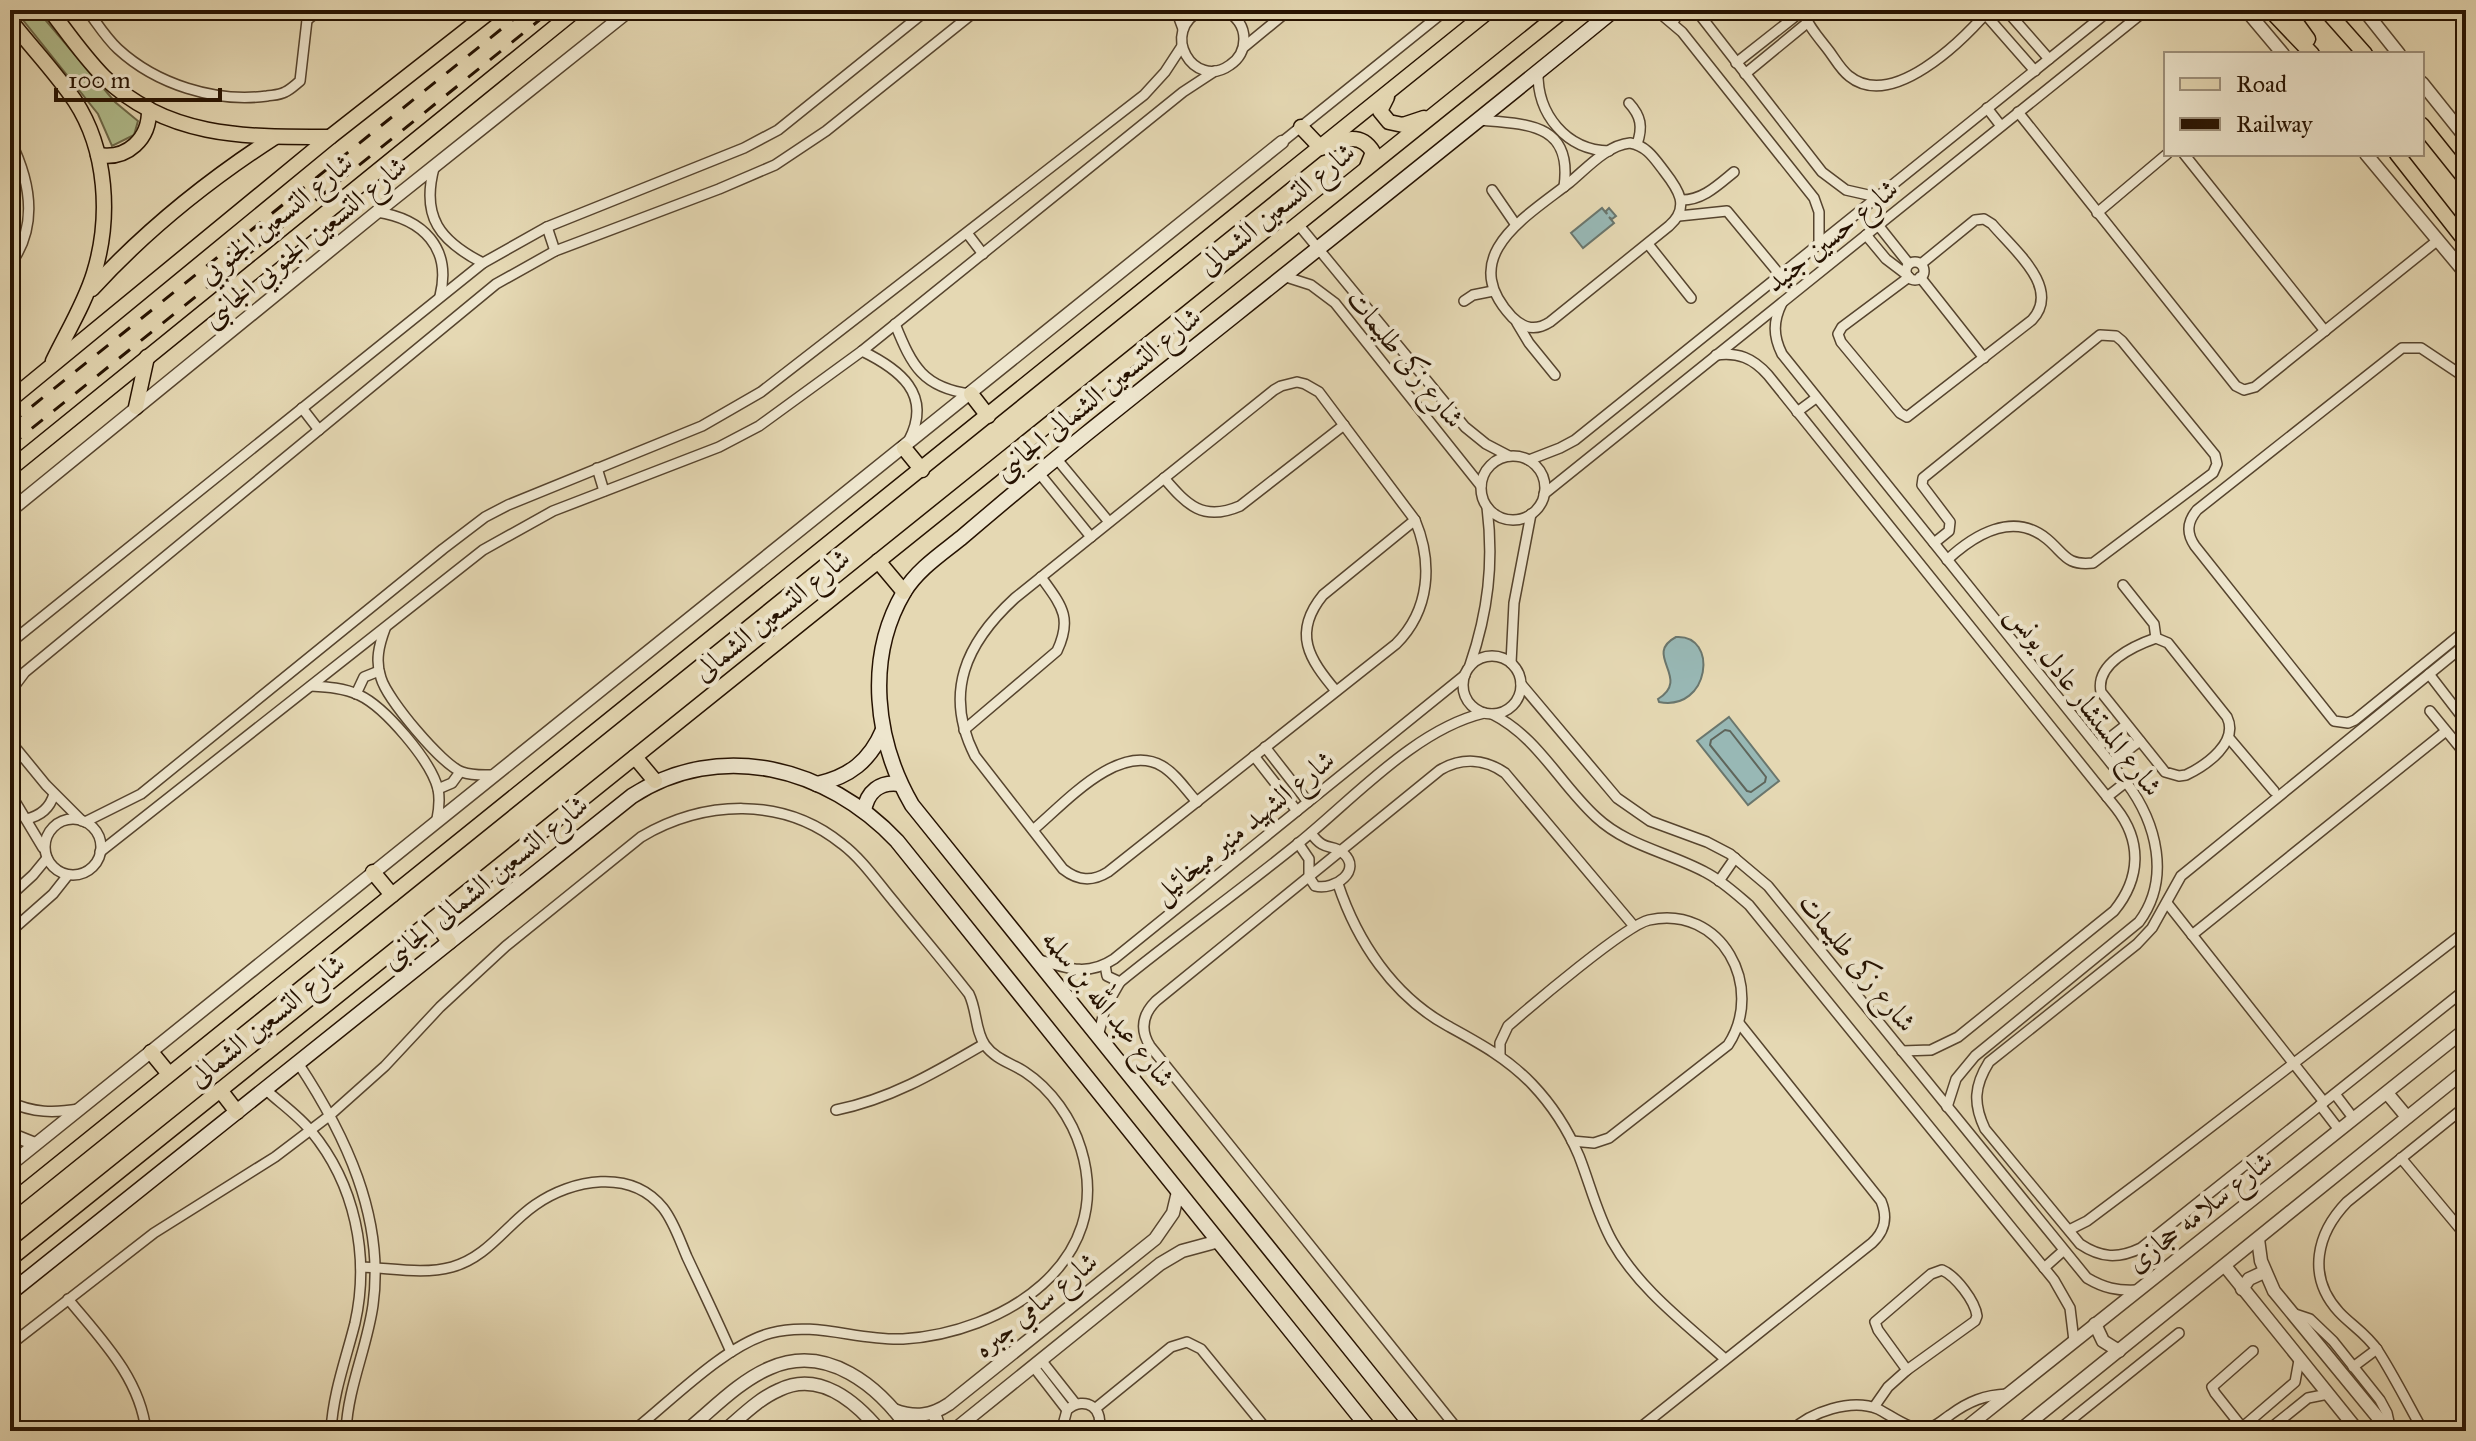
<svg xmlns="http://www.w3.org/2000/svg" width="2476" height="1441" font-family="'IM FELL Great Primer',Amiri,serif">
<rect width="100%" height="100%" fill="#e5d8b3"/>
<filter id="stains"><feTurbulence type="fractalNoise" baseFrequency=".0025" numOctaves="4"/><feColorMatrix values="0 0 0 0 .2 0 0 0 0 .09 0 0 0 0 .02 0 0 0 .5 -.17"/></filter>
<radialGradient id="worn" r=".72"><stop offset=".6" stop-color="#630" stop-opacity="0"/><stop offset="1" stop-color="#630" stop-opacity=".3"/></radialGradient>
<!-- green -->
<path fill="#b2bf8f" stroke="#6c6848" stroke-width="2" d="M15 10H37L115 102 138 121 134 135 112 146 98 114Z"/>
<!-- water -->
<g fill="#98b8b5" stroke="#6a766d" stroke-width="2">
<path d="M1602 208 1607 214 1606 211 1609 208 1616 216 1612 219 1609 217 1614 223 1583 248 1571 233Z"/>
<path d="M1676 637C1719 634 1710 712 1659 702L1658 699C1692 678 1642 655 1676 637Z"/>
<path d="M1729 717 1779 781 1748 805 1697 741Z"/>
</g>
<g fill="none" stroke-linecap="round" stroke-linejoin="round">
<!-- shore -->
<path stroke="#5f655b" stroke-width="2" d="M1725 730 1730 731 1766 777 1765 782 1751 792 1747 791 1710 745 1711 740Z"/>
<!-- minor casing -->
<g stroke="#56442e" stroke-width="12">
<g id="minor">
<path d="M87 10C97 23 106 38 118 49 156 84 215 103 267 96 273 95 280 95 285 92 290 90 295 85 300 81L307 20 303 10"/>
<path d="M1176 10 1183 29"/>
<path d="M1202 10C1158 31 1194 91 1230 65 1239 59 1244 50 1244 39 1244 25 1236 16 1224 10"/>
<path d="M1656 10 1682 32 1814 198 1819 212V244"/>
<path d="M1696 10 1822 172 1846 190 1877 197"/>
<path d="M1802 10C1808 26 1819 38 1829 51 1835 59 1841 70 1849 76 1892 111 1962 41 1989 10"/>
<path d="M2006 10 2049 59"/>
<path d="M1985 14 2035 71"/>
<path d="M307 20 320 10"/>
<path d="M1673 22 1678 14 1685 10"/>
<path d="M1244 47 1289 10"/>
<path d="M1736 63 1802 11"/>
<path d="M1538 72C1537 114 1566 150 1609 151"/>
<path d="M1745 74 1807 23"/>
<path d="M1629 103C1641 116 1643 127 1637 144"/>
<path d="M1987 108 2001 126"/>
<path d="M2018 112 2236 386 2244 390 2255 387 2438 240"/>
<path d="M1478 120C1527 124 1573 123 1564 187"/>
<path d="M10 140C30 180 39 226 10 265"/>
<path d="M1282 142 1446 10"/>
<path d="M1630 143C1647 146 1654 158 1664 171 1678 189 1691 207 1669 226L1550 322C1536 331 1524 329 1512 317 1456 257 1524 218 1569 183 1586 169 1607 145 1630 143Z"/>
<path d="M2184 154 2325 331"/>
<path d="M434 168C421 217 440 241 483 263"/>
<path d="M1492 190 1516 225"/>
<path d="M1682 200C1703 200 1718 185 1734 172"/>
<path d="M377 212C423 219 452 248 440 296"/>
<path d="M2097 213 2167 154"/>
<path d="M1679 216 1727 211 1780 275"/>
<path d="M1298 224 1465 427 1486 444 1509 456"/>
<path d="M1878 225 1909 264"/>
<path d="M547 227 555 251"/>
<path d="M967 233 983 254"/>
<path d="M1866 235 1886 259 1907 275"/>
<path d="M1648 244 1691 298"/>
<circle cx="1915" cy="271" r="9"/>
<path d="M1283 276 1311 285 1335 303 1481 486"/>
<path d="M1909 277 1842 327 1838 334 1841 342 1900 413 1907 417 2032 320C2062 288 2013 249 1992 224L1984 219 1975 220 1921 264"/>
<path d="M1920 277 1984 358"/>
<path d="M1464 301 1473 295 1493 291"/>
<path d="M1782 303C1773 321 1773 336 1782 354L2126 782C2157 823 2171 879 2139 922L1975 1056 1956 1079 1947 1107"/>
<path d="M1517 323 1529 343 1555 375"/>
<path d="M895 324C912 366 923 388 971 394"/>
<path d="M862 351C899 369 933 394 909 440"/>
<path d="M1716 355C1738 352 1753 358 1768 375L2116 808C2142 841 2141 878 2114 911L1958 1037 1931 1050 1902 1051"/>
<path d="M2466 378 2421 348H2402L2197 510C2187 522 2186 533 2195 546L2334 721 2348 723 2355 720 2466 630"/>
<path d="M1297 382 1305 384 1319 392 1415 520C1433 563 1430 610 1396 644L1108 872C1092 882 1078 881 1063 869L975 756C943 693 966 643 1015 598L1274 390 1281 386Z"/>
<path d="M302 408 319 430"/>
<path d="M1797 412 1816 398"/>
<circle cx="1513" cy="488" r="32"/>
<path d="M1056 458 1109 522"/>
<path d="M1529 460 1560 448 1575 440 2110 10"/>
<path d="M597 468 604 491"/>
<path d="M1039 473 1091 537"/>
<path d="M1164 478C1187 505 1203 522 1240 506L1344 425"/>
<path d="M1544 494 2146 10"/>
<path d="M1934 543 1949 531 1950 522 1922 485 1923 478 2100 335 2116 336 2122 341 2215 455 2217 464 2213 473 2093 563C2066 566 2065 554 2047 539 2013 511 1974 535 1947 560"/>
<path d="M2123 585 2154 624 2156 638"/>
<path d="M385 629C379 645 375 661 381 678 387 699 442 765 462 772 473 776 483 775 493 775"/>
<path d="M2156 638 2168 643 2227 717C2239 742 2207 765 2186 775L2179 776 2165 772 2101 692C2095 664 2133 646 2156 638Z"/>
<path d="M10 643 483 263 547 227 744 148 778 130 927 10"/>
<path d="M2466 644 2181 876 2152 928 2137 944 1989 1062C1974 1086 1973 1104 1985 1129L2080 1244C2101 1258 2118 1259 2141 1248L2466 989"/>
<circle cx="1492" cy="685" r="29"/>
<path d="M1511 663 1514 603 1531 514"/>
<path d="M1470 665C1488 612 1494 563 1487 507"/>
<path d="M2429 674 2466 722"/>
<path d="M1521 684 1617 798 1650 821 1707 842 1730 854 1768 886 2087 1278C2104 1288 2117 1291 2137 1290"/>
<path d="M311 686C328 687 344 688 359 695 385 707 431 761 438 789 440 799 439 809 437 819"/>
<path d="M1336 691C1309 659 1292 633 1323 595L1415 520"/>
<path d="M10 692 25 672 496 284 555 251 719 189 775 165 826 131 977 10"/>
<path d="M356 694 364 677 379 671"/>
<path d="M2430 711 2466 755"/>
<path d="M1492 714C1538 737 1559 783 1596 817 1627 846 1668 852 1705 872 1721 880 1735 893 1749 905L2054 1280 2070 1308 2074 1341"/>
<path d="M964 730 1057 651C1073 617 1061 605 1041 577"/>
<path d="M2229 738 2274 791"/>
<path d="M10 741 46 785 82 821"/>
<path d="M1265 747 1308 802"/>
<path d="M2098 747 2126 725"/>
<path d="M1254 756 1297 811"/>
<path d="M2111 763 2140 741"/>
<path d="M438 789 452 783 460 772"/>
<path d="M10 793 43 848"/>
<path d="M2107 797 2126 782"/>
<circle cx="73" cy="847" r="28"/>
<path d="M26 819C41 816 50 808 54 794"/>
<path d="M85 822 141 794 443 549 485 517 508 505 702 426 761 392 1144 95 1165 72 1182 46"/>
<path d="M1033 830C1064 804 1119 741 1162 766 1176 774 1186 790 1197 802"/>
<path d="M1298 843 1309 859V877L1315 886C1335 891 1363 870 1343 853 1332 843 1325 853 1311 833"/>
<path d="M100 852 483 550 553 511 719 447 759 426 862 351 1183 92 1215 71"/>
<path d="M1719 881 1735 858"/>
<path d="M1338 884C1357 941 1393 996 1448 1026 1479 1043 1507 1058 1532 1084 1552 1105 1568 1130 1579 1156 1590 1184 1597 1214 1612 1241 1639 1289 1685 1323 1725 1359"/>
<path d="M10 896 33 875 47 858"/>
<path d="M2167 903 2324 1102"/>
<path d="M10 932 53 894 68 875"/>
<path d="M2192 935 2446 731"/>
<path d="M1037 959C1066 968 1087 977 1114 959L1465 675"/>
<path d="M1105 965 1107 976 1120 982"/>
<path d="M1098 1037 1105 1008 1120 982C1179 934 1241 890 1300 842 1354 798 1416 729 1484 713"/>
<path d="M1500 1056V1043L1508 1026C1531 1006 1626 925 1649 920 1721 904 1766 987 1728 1045L1609 1138 1594 1143 1572 1141"/>
<path d="M298 1063C345 1134 385 1217 373 1305 367 1348 348 1387 346 1431"/>
<path d="M265 1089C280 1103 298 1115 311 1131 355 1184 370 1256 355 1323 346 1359 333 1393 331 1431"/>
<path d="M2335 1094 2354 1119"/>
<path d="M10 1102C33 1113 54 1113 79 1109"/>
<path d="M2320 1105 2340 1131"/>
<path d="M836 1110C891 1099 936 1072 984 1044"/>
<path d="M2401 1158 2466 1236"/>
<path d="M2069 1230 2087 1221 2147 1176 2466 931"/>
<path d="M361 1267C391 1268 423 1275 452 1267 488 1257 506 1225 535 1205 572 1179 631 1168 663 1208 674 1222 680 1241 687 1257 702 1289 717 1320 731 1352"/>
<path d="M2044 1268 2063 1251"/>
<path d="M1942 1270C1956 1276 1975 1301 1977 1316L1975 1321 1907 1370 1878 1330 1875 1322 1931 1274Z"/>
<path d="M68 1299C101 1339 140 1378 146 1431"/>
<path d="M2292 1313 2310 1319 2333 1341 2380 1400 2387 1413 2391 1431"/>
<path d="M10 1345 154 1233 275 1157 329 1116 385 1066 440 1007 506 946 641 837C704 800 783 796 842 844 863 860 878 883 895 903 920 934 945 963 969 994 977 1010 975 1031 985 1045 995 1059 1011 1063 1025 1072 1051 1089 1072 1119 1081 1149 1116 1263 1002 1333 903 1339 858 1341 815 1321 771 1333 725 1345 671 1401 633 1431"/>
<path d="M1041 1360 1075 1403"/>
<path d="M1033 1366 1067 1410"/>
<path d="M2353 1367 2377 1349"/>
<path d="M1874 1407 1888 1387 1907 1370"/>
<path d="M1096 1408 1171 1347 1187 1342 1201 1349 1268 1431"/>
<path d="M1067 1431 1064 1421 1067 1410C1085 1394 1107 1410 1097 1431"/>
<path d="M1459 1431 1150 1046C1140 1030 1142 1015 1156 1001L1440 770C1462 757 1485 759 1505 773L1633 925"/>
<path d="M1636 1431 1872 1243C1885 1231 1888 1218 1881 1201L1739 1023"/>
<path d="M1791 1431C1811 1412 1851 1398 1878 1409 1892 1416 1913 1433 1929 1428 1937 1426 1944 1419 1950 1415 1969 1401 1985 1395 2007 1394"/>
<path d="M2057 1431 2179 1333"/>
<path d="M2238 1431 2295 1382 2299 1360"/>
<path d="M2245 1431 2215 1393 2212 1387 2253 1351"/>
<path d="M2267 1431 2308 1398 2328 1394"/>
<path d="M2423 1431C2408 1404 2394 1376 2378 1351 2367 1334 2351 1325 2339 1312 2306 1276 2317 1233 2347 1202L2466 1106"/>
</g>
</g>
<!-- tertiary casing -->
<g stroke="#56442e" stroke-width="15">
<g id="tertiary">
<path d="M2246 10 2283 54"/>
<path d="M2364 10 2399 54"/>
<path d="M2422 83 2466 138"/>
<path d="M2366 154 2466 274"/>
<path d="M10 511 377 212 630 10"/>
<path d="M2387 1093 2407 1117"/>
<path d="M10 1134 35 1144"/>
<path d="M10 1165 1282 142"/>
<path d="M2258 1239 2261 1261 2274 1291 2389 1431"/>
<path d="M2225 1266 2358 1431"/>
<path d="M2242 1289 2249 1279 2264 1272"/>
<path d="M2095 1324 2103 1341 2119 1351"/>
<path d="M894 1410C915 1418 931 1416 949 1404L1155 1239 1173 1213 1178 1192"/>
<path d="M934 1413 940 1431"/>
<path d="M686 1431C712 1410 739 1381 770 1368 827 1343 879 1386 910 1431"/>
<path d="M724 1431C741 1417 758 1399 779 1390 819 1370 856 1402 880 1431"/>
<path d="M953 1431 1160 1264 1182 1251 1219 1241"/>
<path d="M1962 1431 2466 1029"/>
<path d="M2019 1431 2466 1070"/>
</g>
</g>
<!-- secondary casing -->
<g stroke="#261201" stroke-width="17">
<g id="secondary">
<path d="M817 784C849 777 870 761 883 730"/>
<path d="M864 811C867 792 880 781 900 784"/>
<path d="M10 1293 632 796C720 739 827 767 897 841L1371 1431"/>
<path d="M1416 1431 912 805C875 741 865 658 904 592 917 570 941 554 961 538 1002 503 1044 468 1086 434 1262 293 1439 153 1614 10"/>
</g>
</g>
<!-- primary casing -->
<g stroke="#261201" stroke-width="17">
<g id="primary">
<path d="M50 10C67 32 84 57 104 77 168 139 248 137 330 137"/>
<path d="M2270 10 2312 54"/>
<path d="M2287 10 2308 39"/>
<path d="M2326 10 2365 54"/>
<path d="M10 20C31 47 56 73 75 101 107 150 111 218 94 273 85 303 67 332 53 361"/>
<path d="M1387 97 1380 111 1389 122 1403 125 1424 118"/>
<path d="M2422 125 2466 180"/>
<path d="M1301 127 1321 148C1340 141 1360 130 1373 152L1367 167"/>
<path d="M2397 154 2466 242"/>
<path d="M98 155C127 160 150 139 149 109"/>
<path d="M92 289C146 230 207 181 275 137"/>
<path d="M971 394 988 416"/>
<path d="M10 400 330 137 492 10"/>
<path d="M136 407 147 357"/>
<path d="M904 448 922 470"/>
<path d="M10 469 576 10"/>
<path d="M878 561 904 592"/>
<path d="M635 757 655 781"/>
<path d="M373 872 392 895"/>
<path d="M433 919 449 942"/>
<path d="M151 1052 169 1074"/>
<path d="M220 1090 237 1112"/>
<path d="M10 1203 1490 10"/>
<path d="M10 1259 1564 10"/>
</g>
</g>
<!-- minor -->
<use href="#minor" stroke="#eee6ce" stroke-width="9"/>
<!-- tertiary -->
<use href="#tertiary" stroke="#eee6ce" stroke-width="12"/>
<!-- secondary -->
<use href="#secondary" stroke="#eee6ce" stroke-width="14"/>
<!-- primary -->
<use href="#primary" stroke="#e5d8b3" stroke-width="14"/>
<!-- rail -->
<g stroke="#261201" stroke-width="3" stroke-dasharray="14 14" stroke-linecap="butt">
<path d="M10 424 525 10"/>
<path d="M10 446 552 10"/>
</g>
</g>
<g text-anchor="middle" stroke-width="8" stroke-linejoin="round" paint-order="stroke">
<!-- street labels -->
<g font-size="28" fill="#261201" stroke="#eee6ce">
<text transform="translate(1276 208) rotate(-39)" y="10">شارع التسعين الشمالى</text>
<text transform="translate(275 218) rotate(-39)" y="10">شارع التسعين الجنوبي</text>
<text transform="translate(1831 235) rotate(-39)" y="10">شارع حسين جنيد</text>
<text transform="translate(304 241) rotate(-39)" y="10">شارع التسعين الجنوبي الجانبى</text>
<text transform="translate(1406 358) rotate(51)" y="10">شارع زكى طليمات</text>
<text transform="translate(1097 393) rotate(-39)" y="10">شارع التسعين الشمالى الجانبى</text>
<text transform="translate(771 614) rotate(-39)" y="10">شارع التسعين الشمالى</text>
<text transform="translate(2085 700) rotate(52)" y="10">شارع المستشار عادل يونس</text>
<text transform="translate(1243 826) rotate(-39)" y="10">شارع الشهيد منير ميخائيل</text>
<text transform="translate(484 881) rotate(-39)" y="10">شارع التسعين الشمالى الجانبى</text>
<text transform="translate(1858 962) rotate(51)" y="10">شارع زكى طليمات</text>
<text transform="translate(1109 1008) rotate(51)" y="10">شارع عبد الله بن سلمه</text>
<text transform="translate(266 1020) rotate(-39)" y="10">شارع التسعين الشمالى</text>
<text transform="translate(2199 1211) rotate(-38)" y="10">شارع سلامه حجازى</text>
<text transform="translate(1035 1304) rotate(-39)" y="10">شارع سامي جبره</text>
</g>
</g>
<!-- margin -->
<rect width="2476" height="1441" fill="none" stroke="#e5d8b3" stroke-width="40"/>
<rect x="12" y="12" width="2452" height="1417" fill="none" stroke="#261201" stroke-width="4"/>
<rect x="20" y="20" width="2436" height="1401" fill="none" stroke="#261201" stroke-width="2"/>
<!-- legend -->
<rect x="2164" y="52" width="260" height="104" fill="#eee6ce" stroke="#9e917c" stroke-width="2"/>
<rect x="2180" y="78" width="40" height="12" fill="#e5d8b3" stroke="#9e917c" stroke-width="2"/>
<text x="2236" y="92" font-size="24" fill="#261201">Road</text>
<rect x="2180" y="118" width="40" height="12" fill="#261201" stroke="#9e917c" stroke-width="2"/>
<text x="2236" y="132" font-size="24" fill="#261201">Railway</text>
<!-- scale -->
<path d="M56 88v12h164v-12" fill="none" stroke="#261201" stroke-width="4"/>
<text x="68" y="88" font-size="24" fill="#261201" stroke="#eee6ce" stroke-width="6" paint-order="stroke">100 m</text>
<rect width="100%" height="100%" filter="url(#stains)"/>
<rect width="100%" height="100%" fill="url(#worn)"/>
</svg>
